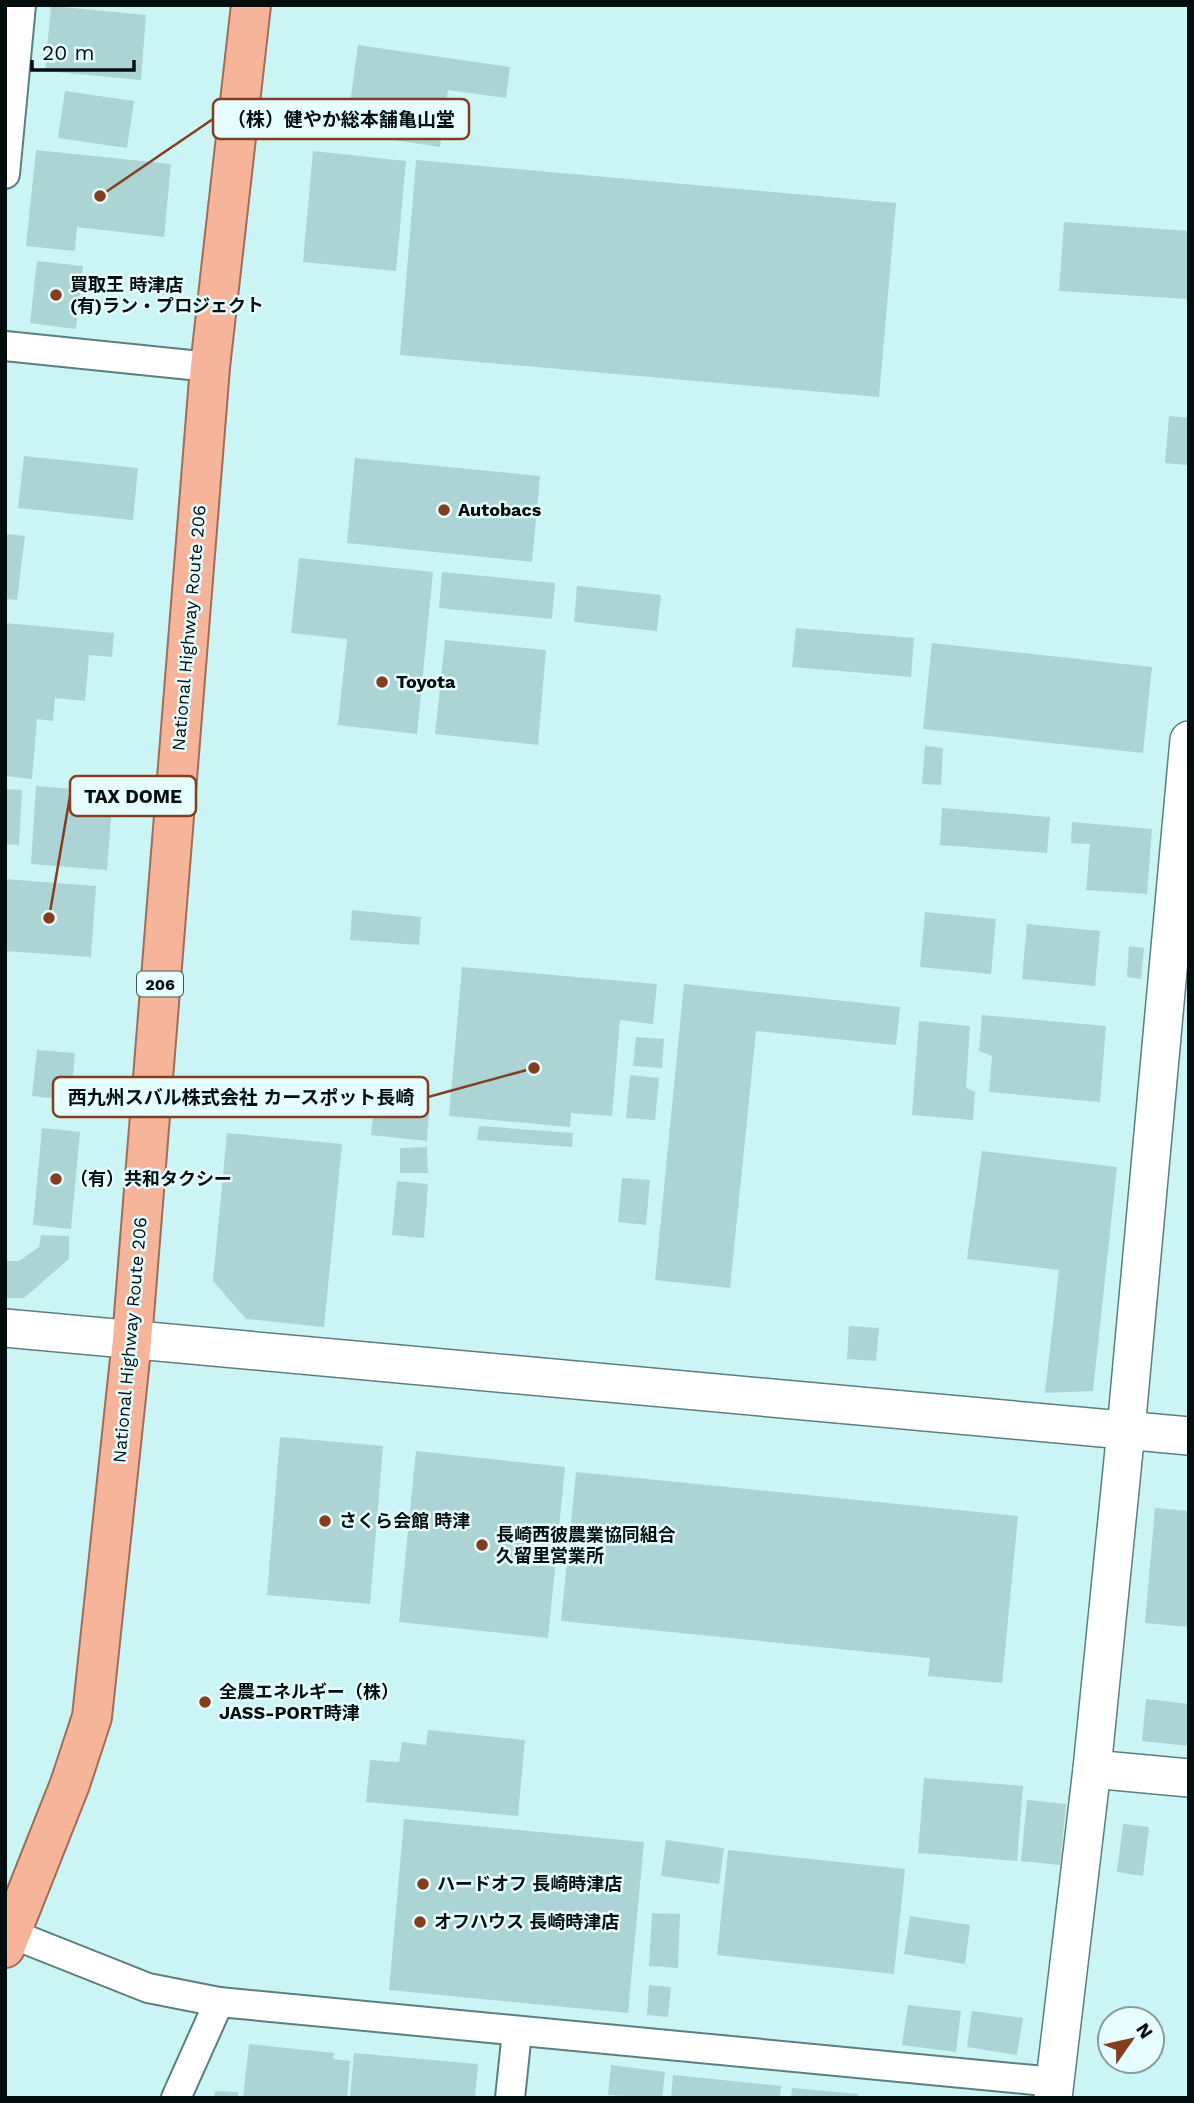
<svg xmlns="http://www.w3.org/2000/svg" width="1194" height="2103" font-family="'Work Sans','Noto Sans JP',sans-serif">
<rect width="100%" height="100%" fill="#cbf4f5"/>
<!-- building -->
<g fill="#acd4d5">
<path d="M51 6 146 15 141 80 45 71Z"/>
<path d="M358 45 510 67 506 98 448 90 440 147 346 133Z"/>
<path d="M65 91 134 101 127 148 58 138Z"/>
<path d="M36 150 171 164 164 237 77 227 75 251 26 246Z"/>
<path d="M313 151 406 161 396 271 303 262Z"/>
<path d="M416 160 896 203 879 397 400 355Z"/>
<path d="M1064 222 1189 231 1188 299 1059 291Z"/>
<path d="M37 261 83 266 76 329 30 323Z"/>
<path d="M1169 416 1189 418 1187 465 1165 463Z"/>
<path d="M24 456 138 468 133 520 18 508Z"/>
<path d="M355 458 540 476 532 562 347 543Z"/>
<path d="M5 534 25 536 17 600 5 599Z"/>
<path d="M299 558 433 572 417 734 338 725 347 639 291 633Z"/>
<path d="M442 572 555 583 552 619 439 608Z"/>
<path d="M577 586 661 595 657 631 574 622Z"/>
<path d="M5 623 114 633 112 657 89 655 85 701 55 698 53 721 37 719 32 779 5 776Z"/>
<path d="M796 628 914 638 911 677 792 667Z"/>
<path d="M445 640 546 650 538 745 435 734Z"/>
<path d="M932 643 1152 667 1143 753 923 729Z"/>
<path d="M925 746 943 748 941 785 922 784Z"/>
<path d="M36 786 113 792 107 870 31 864Z"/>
<path d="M5 789 22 790 19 845 5 844Z"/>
<path d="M942 808 1050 817 1047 853 940 845Z"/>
<path d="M1072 822 1152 829 1147 894 1086 890 1090 844 1071 843Z"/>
<path d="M5 879 96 886 91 957 5 951Z"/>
<path d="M352 910 421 917 419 945 350 940Z"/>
<path d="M925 912 996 919 991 974 920 967Z"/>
<path d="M1027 924 1100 931 1095 986 1022 979Z"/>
<path d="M1129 946 1144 948 1141 979 1127 977Z"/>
<path d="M462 967 657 984 653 1024 620 1020 612 1116 571 1113 570 1127 449 1116Z"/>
<path d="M684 984 900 1007 896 1045 756 1031 730 1288 655 1280Z"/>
<path d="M982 1015 1106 1026 1100 1102 989 1092 992 1056 979 1051Z"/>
<path d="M919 1021 970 1026 966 1088 975 1092 973 1120 912 1115Z"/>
<path d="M636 1037 664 1039 662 1068 633 1066Z"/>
<path d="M37 1050 75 1053 71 1100 32 1096Z"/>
<path d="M630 1075 659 1078 655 1120 626 1118Z"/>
<path d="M374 1107 429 1113 427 1141 371 1135Z"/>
<path d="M479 1126 573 1133 572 1147 477 1140Z"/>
<path d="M42 1128 80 1132 71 1229 33 1225Z"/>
<path d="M227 1133 342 1144 324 1327 246 1319 213 1281Z"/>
<path d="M427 1147 428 1173H400V1148Z"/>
<path d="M982 1151 1117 1167 1093 1391 1045 1393 1059 1270 967 1259Z"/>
<path d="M622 1178 650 1180 646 1225 618 1222Z"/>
<path d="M397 1181 428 1184 424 1238 392 1235Z"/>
<path d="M41 1235 69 1236V1259L24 1298H5V1261H19L39 1247Z"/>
<path d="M849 1326 879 1328 876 1361 847 1359Z"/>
<path d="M280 1437 383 1446 370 1604 267 1595Z"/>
<path d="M416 1451 565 1467 548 1638 399 1622Z"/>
<path d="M576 1472 1018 1516 1002 1683 928 1676 930 1658 561 1621Z"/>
<path d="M1155 1508 1189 1511V1627L1145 1623Z"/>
<path d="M1146 1699 1189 1704V1746L1142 1741Z"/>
<path d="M428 1730 525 1740 518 1816 366 1802 370 1760 399 1762 402 1742 426 1745Z"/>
<path d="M924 1778 1023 1786 1017 1861 918 1853Z"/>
<path d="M1027 1800 1066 1804 1060 1865 1021 1861Z"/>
<path d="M404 1819 644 1842 628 2013 389 1990Z"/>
<path d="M1123 1824 1149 1827 1143 1876 1117 1872Z"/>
<path d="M666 1840 724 1848 719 1884 661 1876Z"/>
<path d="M728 1850 905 1869 894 1974 717 1955Z"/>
<path d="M652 1913 680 1914 678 1968 649 1966Z"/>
<path d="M910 1916 970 1925 965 1964 904 1954Z"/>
<path d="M649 1985 671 1987 668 2017 647 2015Z"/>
<path d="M908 2005 961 2011 956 2052 902 2045Z"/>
<path d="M972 2011 1023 2018 1017 2055 967 2047Z"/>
<path d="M249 2044 334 2053 333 2059 350 2061 347 2098H243Z"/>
<path d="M354 2053 478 2064 475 2098H350Z"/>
<path d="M611 2065 665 2072 662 2098 608 2095Z"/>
<path d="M673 2075 781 2086 780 2098H671Z"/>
<path d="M792 2088 858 2094V2098H791Z"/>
<path d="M215 2091 238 2092V2098H214Z"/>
</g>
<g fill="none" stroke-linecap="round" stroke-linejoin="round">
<!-- minor casing -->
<g stroke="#5a7f81" stroke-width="32">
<g id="minor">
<path d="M5 174 21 5"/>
<path d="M5 346 210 367"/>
<path d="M12 1934 148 1988 219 2002 1055 2082"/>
<path d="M176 2098 219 2002"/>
<path d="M510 2098 517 2032"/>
</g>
</g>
<!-- tertiary casing -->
<g stroke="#5a7f81" stroke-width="40">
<g id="tertiary">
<path d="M5 1328 1189 1436"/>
<path d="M1092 1769 1189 1778"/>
<path d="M1053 2098 1092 1769 1126 1430 1189 740"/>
</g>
</g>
<!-- trunk casing -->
<g stroke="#9f6e59" stroke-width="42">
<path id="trunk" d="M5 1948 70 1784 92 1717 132 1340 210 367 251 5"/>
</g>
<!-- minor -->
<use href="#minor" stroke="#fff" stroke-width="28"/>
<!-- tertiary -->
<use href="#tertiary" stroke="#fff" stroke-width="37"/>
<!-- trunk -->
<use href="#trunk" stroke="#f6b49a" stroke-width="38"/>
</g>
<!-- markers -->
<g fill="#853d1f" stroke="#e5fdfe" stroke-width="2.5">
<circle cx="56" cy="295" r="7"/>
<circle cx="444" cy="510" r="7"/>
<circle cx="382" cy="682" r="7"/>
<circle cx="56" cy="1179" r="7"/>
<circle cx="325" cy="1521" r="7"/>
<circle cx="482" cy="1545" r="7"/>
<circle cx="205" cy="1702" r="7"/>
<circle cx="423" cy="1884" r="7"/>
<circle cx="420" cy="1922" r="7"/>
</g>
<g text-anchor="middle" stroke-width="5" stroke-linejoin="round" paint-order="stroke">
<!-- shield labels -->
<rect fill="#e5fdfe" stroke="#465656" stroke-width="2" x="137" y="971.5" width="46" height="25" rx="5"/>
<g font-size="16" font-weight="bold" fill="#020e0e">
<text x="160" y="990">206</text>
</g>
<!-- poi labels -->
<g font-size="18" font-weight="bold" fill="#020e0e" stroke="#e5fdfe" text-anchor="start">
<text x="70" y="291">買取王 時津店<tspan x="70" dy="21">(有)ラン・プロジェクト</tspan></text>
<text x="458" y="516">Autobacs</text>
<text x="396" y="688">Toyota</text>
<text x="70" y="1185">（有）共和タクシー</text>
<text x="339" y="1527">さくら会館 時津</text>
<text x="496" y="1541">長崎西彼農業協同組合<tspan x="496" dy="21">久留里営業所</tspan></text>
<text x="219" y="1698">全農エネルギー（株）<tspan x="219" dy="21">JASS-PORT時津</tspan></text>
<text x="437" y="1890">ハードオフ 長崎時津店</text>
<text x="434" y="1928">オフハウス 長崎時津店</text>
</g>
<!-- street labels -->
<g font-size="18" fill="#020e0e" stroke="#e5fdfe">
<text transform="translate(189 628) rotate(-85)" y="6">National Highway Route 206</text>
<text transform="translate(130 1340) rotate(-85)" y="6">National Highway Route 206</text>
</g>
</g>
<!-- callouts -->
<path fill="none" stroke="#853d1f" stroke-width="2.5" d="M100 196L213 119M49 918L70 796M534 1068L428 1097"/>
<g fill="#853d1f" stroke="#e5fdfe" stroke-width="2.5">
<circle cx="100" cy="196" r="7"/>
<circle cx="49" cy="918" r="7"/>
<circle cx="534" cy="1068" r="7"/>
</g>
<g fill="#e5fdfe" stroke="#853d1f" stroke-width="2.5">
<rect x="213" y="99" width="256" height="40" rx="7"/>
<rect x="70" y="776" width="126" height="40" rx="7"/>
<rect x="53" y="1077" width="375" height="40" rx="7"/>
</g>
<g font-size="19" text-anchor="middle" font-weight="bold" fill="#020e0e">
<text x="341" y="126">（株）健やか総本舗亀山堂</text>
<text x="133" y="803">TAX DOME</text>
<text x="241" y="1104">西九州スバル株式会社 カースポット長崎</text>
</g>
<!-- border -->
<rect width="1194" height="2103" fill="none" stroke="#020e0e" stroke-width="14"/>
<!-- north arrow -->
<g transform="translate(1131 2040) rotate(56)"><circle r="33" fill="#e5fdfe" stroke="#8a9d9e" stroke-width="2"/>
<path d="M0-5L12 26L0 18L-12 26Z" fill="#853d1f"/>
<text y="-10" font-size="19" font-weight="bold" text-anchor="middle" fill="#020e0e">N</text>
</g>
<!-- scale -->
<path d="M32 60v10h102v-10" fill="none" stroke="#020e0e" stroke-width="3.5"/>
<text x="42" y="60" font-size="21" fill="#020e0e" stroke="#e5fdfe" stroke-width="5" paint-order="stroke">20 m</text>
</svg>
